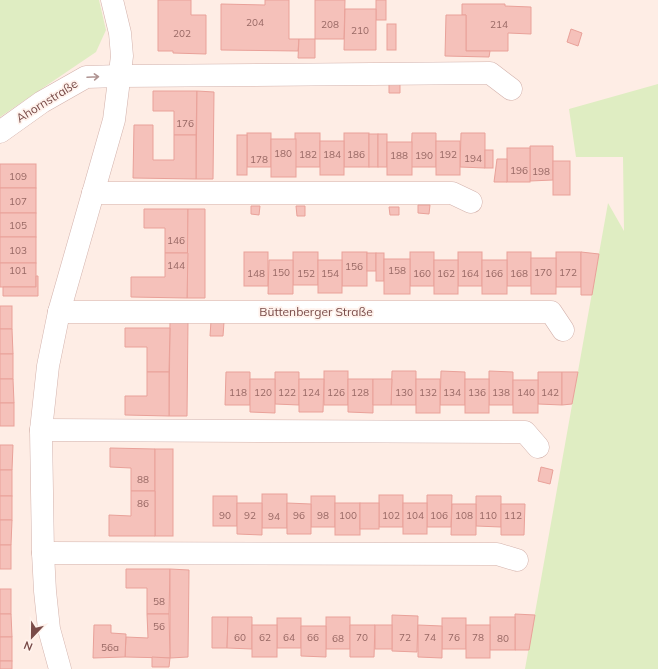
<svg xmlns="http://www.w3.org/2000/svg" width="658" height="669" font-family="Mulish,sans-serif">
<rect width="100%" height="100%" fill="#feede5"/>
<!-- green -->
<g fill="#dfedc2">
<path d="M0 0H99L106 30 96 52 0 117Z"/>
<path d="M658 84V669H525L608 203 624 231 623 157H576L569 109Z"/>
</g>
<!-- building -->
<g fill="#f5c1ba" stroke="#e9a199">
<path d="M158 0H191V15H206V54L173 53V51H158Z"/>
<path d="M265 0H289V39H299L298 51 221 50V4L265 5Z"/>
<path d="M315 0H345L344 39H315Z"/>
<rect x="376" y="0" width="10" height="20"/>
<path d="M462 4H505V6L531 7V34L508 33V51H466V15H462Z"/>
<path d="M345 9H376V50H344Z"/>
<path d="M446 15H466V51H490L489 57 445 56Z"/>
<rect x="387" y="24" width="9" height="26"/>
<path d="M571 29 582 33 578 46 567 42Z"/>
<path d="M299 39H315V58H298Z"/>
<path d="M400 83V93H389V84Z"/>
<path d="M153 91H197L196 135H174V111H153Z"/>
<path d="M197 91 214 92 213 179H196Z"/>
<path d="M134 125H153V160H174V135H196V179L133 178Z"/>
<rect x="247" y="133" width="24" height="34"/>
<rect x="295" y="133" width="25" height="34"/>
<rect x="344" y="133" width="25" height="34"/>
<path d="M412 133H436V167H411Z"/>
<path d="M461 133H485V168L460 167Z"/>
<rect x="369" y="134" width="9" height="33"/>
<rect x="378" y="134" width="9" height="33"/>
<rect x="237" y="135" width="10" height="40"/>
<rect x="271" y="139" width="25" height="38"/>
<rect x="320" y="141" width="24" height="34"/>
<rect x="436" y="141" width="24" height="34"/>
<rect x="387" y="142" width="25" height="33"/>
<path d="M530 146H553V180L530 181Z"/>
<rect x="507" y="148" width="23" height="34"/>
<rect x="485" y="150" width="8" height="18"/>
<path d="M497 159H507V182H494Z"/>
<rect x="553" y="161" width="17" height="34"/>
<rect x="0" y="164" width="36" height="24"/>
<rect x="0" y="188" width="36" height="25"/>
<path d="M418 205H430L429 214 418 213Z"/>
<path d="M251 206H260L259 215 251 214Z"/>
<path d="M296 206H305V216H297Z"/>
<path d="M389 207H399V215H390Z"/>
<path d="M144 209H188V253H165V228H144Z"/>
<path d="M188 209H205V298H187Z"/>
<rect x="0" y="213" width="36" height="24"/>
<rect x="0" y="237" width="36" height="26"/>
<rect x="244" y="252" width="24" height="34"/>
<rect x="293" y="252" width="25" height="33"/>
<rect x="342" y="252" width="25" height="34"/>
<rect x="410" y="252" width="24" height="34"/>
<rect x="458" y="252" width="24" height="34"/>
<rect x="507" y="252" width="24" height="34"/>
<rect x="556" y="252" width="25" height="35"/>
<path d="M581 252 599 254 592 295H581Z"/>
<path d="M165 253H188L187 298 131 297V277H165Z"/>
<rect x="367" y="253" width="9" height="18"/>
<rect x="376" y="253" width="8" height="28"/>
<rect x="531" y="258" width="25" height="36"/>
<rect x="384" y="259" width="26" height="35"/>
<path d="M269 260H293V294H268Z"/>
<rect x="318" y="260" width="24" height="33"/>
<rect x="434" y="260" width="24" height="34"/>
<rect x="482" y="260" width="25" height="34"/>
<rect x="0" y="263" width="36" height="24"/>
<path d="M36 276H38V296H3V287H36Z"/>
<rect x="0" y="306" width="12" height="23"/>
<path d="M170 320H188L187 416H169Z"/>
<path d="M211 321 224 322 223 336H210Z"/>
<path d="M125 328H170L169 372H147V347H125Z"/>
<path d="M0 329H12L13 354H0Z"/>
<rect x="0" y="354" width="13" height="25"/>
<rect x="324" y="371" width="24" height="34"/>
<path d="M392 371H416V405H391Z"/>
<path d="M441 371 465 372V405H440Z"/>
<path d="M489 371 513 372V405H489Z"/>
<path d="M147 372H169V416L125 415V396H147Z"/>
<path d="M226 372H250V405H225Z"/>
<path d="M275 372H299V405L275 404Z"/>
<path d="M538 372H562V405L538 404Z"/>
<path d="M562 372H578L572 404 562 405Z"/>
<path d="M0 379H13L14 403H0Z"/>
<path d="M250 379H275V413L250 412Z"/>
<path d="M299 379H324L323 412H299Z"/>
<path d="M348 379H373V413L348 412Z"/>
<path d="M373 379H392L391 405H373Z"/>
<rect x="416" y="379" width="24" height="34"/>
<rect x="465" y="379" width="24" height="34"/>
<rect x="513" y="380" width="25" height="33"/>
<rect x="0" y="403" width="14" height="23"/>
<path d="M0 445H13L12 470H0Z"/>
<path d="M110 448 155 449V491H131V468L110 467Z"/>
<rect x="155" y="449" width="18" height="87"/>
<path d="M541 467 553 470 550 484 538 481Z"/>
<rect x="0" y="470" width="12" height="26"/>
<path d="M131 491H155V536H109V515L131 516Z"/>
<rect x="262" y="494" width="25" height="34"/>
<rect x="379" y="495" width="24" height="32"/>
<path d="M427 495H452L451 527H427Z"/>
<rect x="0" y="496" width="12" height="24"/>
<rect x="213" y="496" width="24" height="30"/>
<rect x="311" y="496" width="24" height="31"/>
<path d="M476 496H501V527L476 526Z"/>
<path d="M237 503H262V535L237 534Z"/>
<path d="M287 503 311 504V534H287Z"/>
<rect x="335" y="503" width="25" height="32"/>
<rect x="360" y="503" width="19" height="26"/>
<rect x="403" y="503" width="24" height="31"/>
<path d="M452 504H476V535H451Z"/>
<path d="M501 504H525L524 535H501Z"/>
<path d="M0 520H12L11 545H0Z"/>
<rect x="0" y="545" width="11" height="24"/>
<path d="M126 569H170L169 614H147V588H126Z"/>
<path d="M170 569 189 570 188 657 170 658Z"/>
<rect x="0" y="589" width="11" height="25"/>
<path d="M0 614H11L12 637H0Z"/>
<path d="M147 614H169L170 658 125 657 126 637 148 638Z"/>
<path d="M515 614 535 615 529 650H515Z"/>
<path d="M392 615 418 616 417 652 392 651Z"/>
<path d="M212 617H228L227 648H212Z"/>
<path d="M228 617H252V649L227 648Z"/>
<rect x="326" y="617" width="24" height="32"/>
<rect x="490" y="617" width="25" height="33"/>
<rect x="277" y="618" width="24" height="30"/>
<rect x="442" y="618" width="24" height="31"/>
<path d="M94 625H111V633L126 634 125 657 93 658Z"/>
<rect x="252" y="625" width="25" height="32"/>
<path d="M350 625H375L374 657H350Z"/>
<rect x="375" y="625" width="17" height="24"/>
<path d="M418 625 442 626V658L418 657Z"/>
<rect x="466" y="625" width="24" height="33"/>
<path d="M301 626H326V657L301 656Z"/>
<rect x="0" y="637" width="12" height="24"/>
<path d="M152 657 170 658 169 667H152Z"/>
<rect x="0" y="661" width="12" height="8"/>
</g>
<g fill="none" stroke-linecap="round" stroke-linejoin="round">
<!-- street casing -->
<g stroke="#d3b2ac" stroke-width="23">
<g id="street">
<path d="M0 132 42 102 86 77 120 76 490 73 511 89"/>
<path d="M93 193H452L471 202"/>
<path d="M59 312H551L563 330"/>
<path d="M41 430 525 432 538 447"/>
<path d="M43 553 497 554 517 560"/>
<path d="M60 669 49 629 45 591 43 553 41 430 48 366 59 312 114 120 122 56 120 33 112 0"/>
</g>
</g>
<!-- street -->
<use href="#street" stroke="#fff" stroke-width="22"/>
</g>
<!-- one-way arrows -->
<defs><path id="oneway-shaft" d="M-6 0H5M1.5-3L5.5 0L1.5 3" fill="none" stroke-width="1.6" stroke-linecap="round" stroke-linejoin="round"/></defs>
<use stroke="#af9391" href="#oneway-shaft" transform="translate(93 77) rotate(-3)"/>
<g text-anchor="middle" stroke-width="3.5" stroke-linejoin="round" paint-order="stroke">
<!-- number labels -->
<g font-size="10" fill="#986864">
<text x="255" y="26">204</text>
<text x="330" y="28">208</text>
<text x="499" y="28">214</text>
<text x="360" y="34">210</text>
<text x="182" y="37">202</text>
<text x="185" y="127">176</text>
<text x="283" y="157">180</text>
<text x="308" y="158">182</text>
<text x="332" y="158">184</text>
<text x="356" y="158">186</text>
<text x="448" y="158">192</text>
<text x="399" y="159">188</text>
<text x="424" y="159">190</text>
<text x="473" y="162">194</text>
<text x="259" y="163">178</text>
<text x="519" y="174">196</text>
<text x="541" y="175">198</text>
<text x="18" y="180">109</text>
<text x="18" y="205">107</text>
<text x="18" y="229">105</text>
<text x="176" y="244">146</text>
<text x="18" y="254">103</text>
<text x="176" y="269">144</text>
<text x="354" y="270">156</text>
<text x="18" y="274">101</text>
<text x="397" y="274">158</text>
<text x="281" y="276">150</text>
<text x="543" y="276">170</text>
<text x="568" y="276">172</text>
<text x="256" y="277">148</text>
<text x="306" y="277">152</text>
<text x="330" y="277">154</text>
<text x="422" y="277">160</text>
<text x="446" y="277">162</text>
<text x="470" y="277">164</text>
<text x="494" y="277">166</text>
<text x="519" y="277">168</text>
<text x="238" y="396">118</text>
<text x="263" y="396">120</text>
<text x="287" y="396">122</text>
<text x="311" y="396">124</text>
<text x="336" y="396">126</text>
<text x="360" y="396">128</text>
<text x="404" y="396">130</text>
<text x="428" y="396">132</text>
<text x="452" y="396">134</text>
<text x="477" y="396">136</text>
<text x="501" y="396">138</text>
<text x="526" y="396">140</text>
<text x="550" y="396">142</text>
<text x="143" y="483">88</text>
<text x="143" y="507">86</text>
<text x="225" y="519">90</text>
<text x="250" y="519">92</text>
<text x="299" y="519">96</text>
<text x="323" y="519">98</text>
<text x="348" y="519">100</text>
<text x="391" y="519">102</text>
<text x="415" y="519">104</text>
<text x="439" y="519">106</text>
<text x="464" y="519">108</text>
<text x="488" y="519">110</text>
<text x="513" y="519">112</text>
<text x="274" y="520">94</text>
<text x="159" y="605">58</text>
<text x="159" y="630">56</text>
<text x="240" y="641">60</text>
<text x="265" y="641">62</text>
<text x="289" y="641">64</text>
<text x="313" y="641">66</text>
<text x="362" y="641">70</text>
<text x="405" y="641">72</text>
<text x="430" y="641">74</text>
<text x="454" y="641">76</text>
<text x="478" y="641">78</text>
<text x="338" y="642">68</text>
<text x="503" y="642">80</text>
<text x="110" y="651">56a</text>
</g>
<!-- street labels -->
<g font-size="12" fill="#794b48" stroke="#fff2ec">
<text transform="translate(47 101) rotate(-32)" y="4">Ahornstraße</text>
<text x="316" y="316">Büttenberger Straße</text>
</g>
</g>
<!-- north arrow -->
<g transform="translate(32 637) rotate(202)" stroke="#fff2ec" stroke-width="3" paint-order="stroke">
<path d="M0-3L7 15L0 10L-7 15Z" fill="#794b48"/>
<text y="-6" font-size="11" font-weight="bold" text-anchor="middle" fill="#794b48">N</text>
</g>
</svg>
